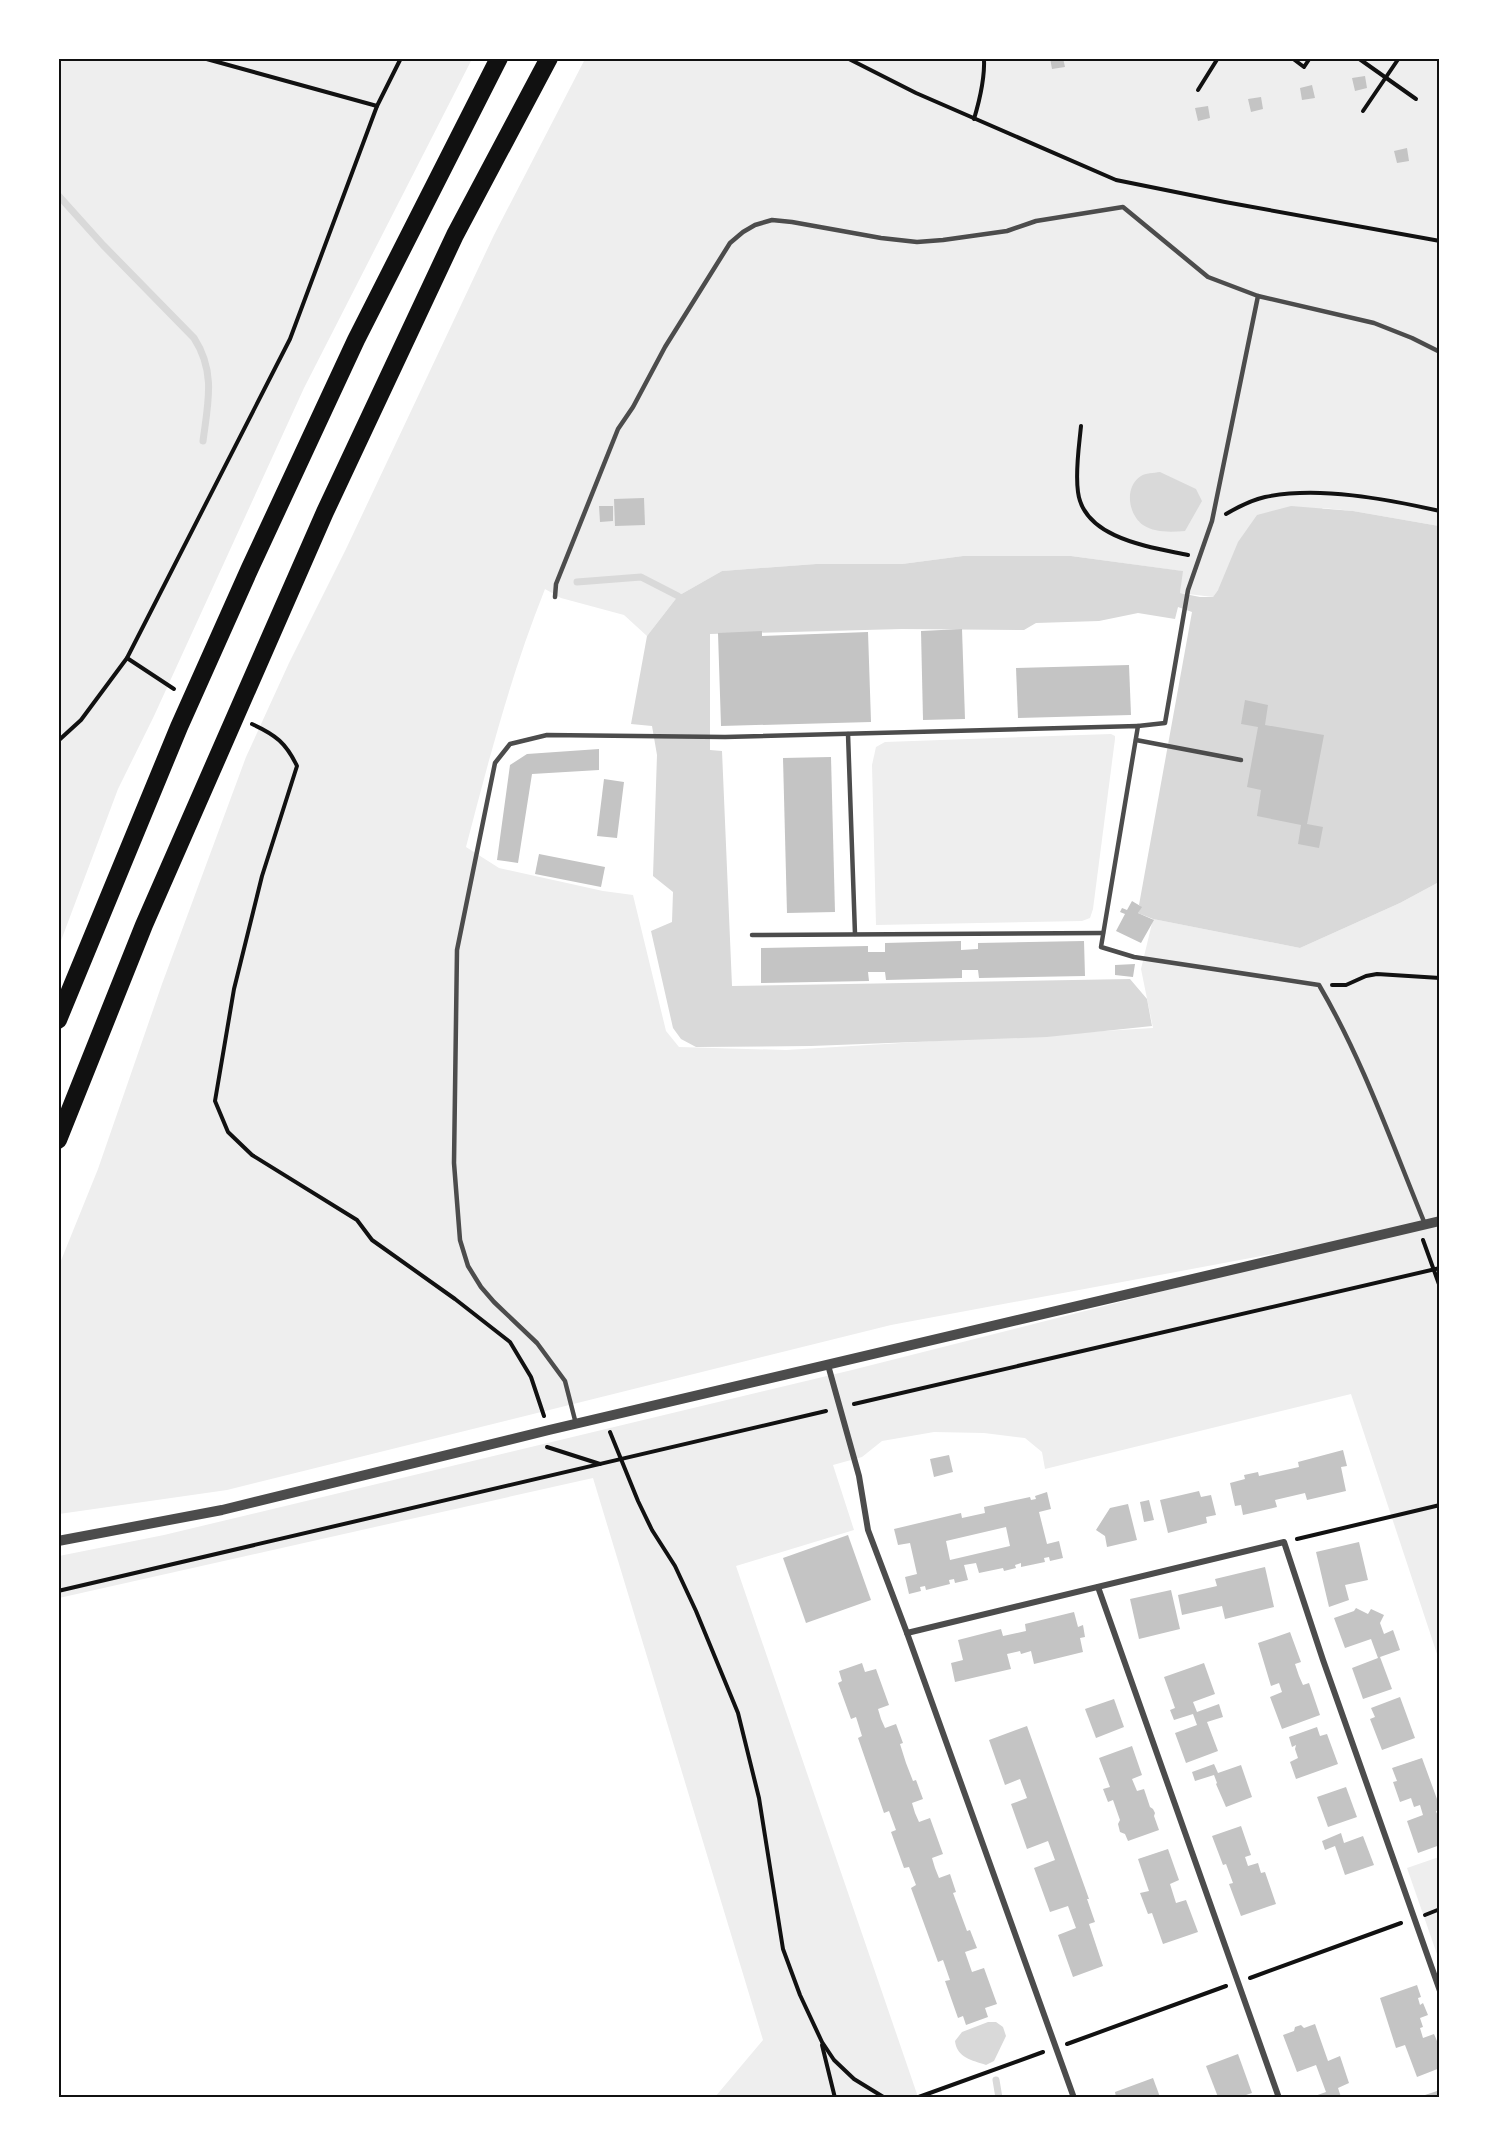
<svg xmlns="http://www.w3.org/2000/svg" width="1498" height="2156" font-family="'Fira Sans',sans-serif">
<rect width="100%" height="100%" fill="#fff"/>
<!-- green -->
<g fill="#eee">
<path d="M59 59H472L304 388 154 716 118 789 59 946Z"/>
<path d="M585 59H1439V526L1353 511 1323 508 1218 590 1213 597 1180 593 1182 571 1071 556H963L902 564H816L722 571 678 596 647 636 624 615 561 598 545 589C511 674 489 759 466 847L499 868 603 891 633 895 666 1031 679 1047 786 1050 1153 1028 1141 969 1153 919 1300 948 1400 903 1439 882V1660L1351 1394 1045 1469 1042 1452 1025 1438 984 1433 934 1432 882 1441 862 1457 833 1465 854 1530 736 1566 918 2097H715L763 2040 593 1478 59 1598V1556L164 1535 852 1370 1412 1228 891 1325 227 1490 59 1514 58 1268 98 1169 162 984 246 757 289 663 346 549 494 235Z"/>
<path d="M1111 734 1115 736V739L1093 909 1090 918 1082 921 876 925 872 765 876 747 885 742Z"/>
<path d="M1439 1857V1960L1407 1868Z"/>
</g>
<!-- water -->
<g fill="#d9d9d9">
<path d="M1160 472 1196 489 1202 501 1185 531C1171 532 1155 533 1143 525 1128 514 1124 487 1141 476 1145 473 1154 473 1160 472Z"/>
<path d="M1291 506 1353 511 1439 526V882L1400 903 1300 948 1153 919 1138 913 1141 907 1139 905 1192 612 1178 607 1175 619 1138 613 1099 621 1036 623 1024 630 902 629 710 634V750L722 751 732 986 1130 979 1147 999 1152 1026 1047 1037 811 1046 696 1047 681 1039 673 1028 651 931 672 922 673 892 653 876 657 755 652 726 631 724 647 636 678 596 722 571 816 564H902L963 556H1071L1183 571 1180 593 1200 597H1213L1218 590 1238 542 1257 515Z"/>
<path d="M988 2022H996L1003 2027 1006 2036 994 2061 986 2065C972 2060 957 2058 955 2041L962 2032Z"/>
</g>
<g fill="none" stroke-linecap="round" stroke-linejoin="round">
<!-- stream -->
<g stroke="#d9d9d9" stroke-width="7">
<path d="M58 195 103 245 194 338C216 372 208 403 203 441"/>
<path d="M577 582 641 577 678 596"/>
<path d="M996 2080 999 2098"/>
</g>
</g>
<!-- building -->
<g fill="#c4c4c4" fill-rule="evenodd">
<path d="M1050 58H1063L1065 67 1052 69Z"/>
<path d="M1365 76 1367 88 1355 91 1352 78Z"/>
<path d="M1312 85 1315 98 1302 100 1300 88Z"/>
<path d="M1261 97 1263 109 1251 112 1248 99Z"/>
<path d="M1208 106 1210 118 1198 121 1195 108Z"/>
<path d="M1407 148 1409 161 1397 163 1394 151Z"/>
<path d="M644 498 645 525 615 526 614 499Z"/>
<path d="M599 506H613V521L600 522Z"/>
<path d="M962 629 965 719 923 720 921 631Z"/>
<path d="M762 631V636L868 632 871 722 721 726 718 633Z"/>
<path d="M1129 665 1131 715 1018 718 1016 668Z"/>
<path d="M1245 700 1268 705 1265 725 1324 735 1307 824 1323 827 1319 848 1298 844 1301 825 1257 816 1261 790 1247 787 1258 727 1241 724Z"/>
<path d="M599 749V770L532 774 518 863 497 860 510 765 527 754Z"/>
<path d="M831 757 835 912 787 913 783 758Z"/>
<path d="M604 779 624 782 617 838 597 836Z"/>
<path d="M539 854 605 867 601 887 535 874Z"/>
<path d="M1132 901 1142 907 1138 913 1154 920 1141 943 1116 931 1125 914 1120 912 1122 908 1127 910Z"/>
<path d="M961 941V950L978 949V943L1084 941 1085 976 979 978 978 970H962V978L886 980 885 972H868L869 981 761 983V948L868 946V952H885V943Z"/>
<path d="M1135 964 1133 977 1115 975V965Z"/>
<path d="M1343 1450 1347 1466 1341 1467 1346 1491 1307 1500 1305 1493 1275 1500 1277 1507 1243 1515 1241 1505 1235 1506 1230 1483 1245 1479 1244 1475 1258 1472 1259 1476 1299 1467 1298 1462Z"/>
<path d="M949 1455 953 1472 934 1477 930 1459Z"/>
<path d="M1199 1491 1201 1497 1211 1495 1216 1515 1206 1517 1207 1523 1168 1533 1160 1500Z"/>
<path d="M1047 1492 1051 1509 1039 1512 1047 1544 1059 1541 1063 1558 1050 1561 1049 1557 1044 1558 1045 1562 1021 1567V1563L1015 1565 1016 1568 1004 1571 1003 1568 979 1573 976 1563 964 1565 968 1580 955 1583 954 1579 949 1580 950 1584 926 1590 925 1586 920 1587 921 1591 909 1594 905 1577 917 1574 910 1543 898 1545 894 1529 961 1513 962 1518 985 1513 984 1507 1030 1497 1031 1500 1036 1499 1035 1496ZM1006 1527 1010 1546 950 1560 946 1541Z"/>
<path d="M1149 1500 1154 1520 1144 1522 1140 1502Z"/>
<path d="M1128 1504 1137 1540 1107 1547 1105 1536 1096 1530 1110 1508Z"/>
<path d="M848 1535 871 1600 806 1623 783 1558Z"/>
<path d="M1359 1542 1368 1580 1345 1585 1349 1600 1329 1607 1316 1552Z"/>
<path d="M1265 1567 1274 1607 1225 1619 1222 1606 1182 1615 1178 1595 1217 1586 1215 1579Z"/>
<path d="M1171 1590 1180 1629 1139 1639 1130 1599Z"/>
<path d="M1356 1608 1368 1614 1371 1609 1384 1615 1380 1623 1384 1634 1393 1630 1400 1650 1380 1657 1392 1689 1363 1699 1352 1668 1378 1658 1371 1639 1345 1648 1334 1618 1354 1611Z"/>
<path d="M1074 1612 1078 1627 1083 1625 1085 1637 1080 1638 1083 1652 1034 1664 1031 1651 1021 1654 1020 1651 1007 1654 1011 1669 955 1682 951 1663 963 1660 958 1640 1001 1629 1003 1636 1026 1631 1025 1624Z"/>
<path d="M1290 1632 1301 1662 1295 1664 1299 1676 1303 1685 1309 1683 1320 1715 1282 1729 1270 1697 1282 1692 1279 1683 1271 1686 1258 1643Z"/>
<path d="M862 1663 865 1672 876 1669 889 1705 878 1709 881 1719 885 1728 896 1724 903 1743 900 1744 906 1763 913 1781 916 1780 923 1799 912 1803 915 1813 919 1822 930 1818 943 1854 932 1858 935 1868 939 1878 950 1874 956 1892 953 1893 967 1931 970 1930 977 1948 965 1952 972 1972 984 1968 997 2004 985 2008 988 2017 966 2025 963 2016 958 2018 945 1981 950 1980 943 1960 938 1962 911 1888 916 1885 909 1867 904 1868 891 1832 896 1830 889 1811 884 1813 858 1738 862 1736 856 1717 851 1719 838 1683 842 1681 839 1671Z"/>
<path d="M1204 1663 1215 1694 1193 1702 1197 1712 1219 1704 1223 1717 1207 1722 1218 1751 1186 1763 1175 1733 1197 1725 1193 1714 1174 1720 1170 1710 1175 1708 1164 1677Z"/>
<path d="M1400 1697 1415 1738 1382 1750 1370 1719 1375 1717 1371 1708Z"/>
<path d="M1114 1699 1124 1727 1096 1738 1085 1709Z"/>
<path d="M1027 1726 1089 1899H1087L1095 1922 1089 1924 1103 1966 1073 1977 1058 1935 1076 1928 1068 1906 1050 1912 1034 1868 1055 1860 1048 1841 1027 1849 1011 1804 1027 1798 1020 1779 1005 1785 989 1740Z"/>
<path d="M1317 1727 1320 1736 1327 1734 1338 1764 1296 1779 1290 1762 1298 1758 1295 1749 1296 1745 1292 1747 1289 1737Z"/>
<path d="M1132 1746 1142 1775 1132 1779 1137 1791 1144 1789 1150 1807 1153 1809 1155 1813 1154 1816 1159 1830 1128 1841 1125 1834 1120 1832 1118 1824 1120 1820 1113 1800 1108 1802 1103 1789 1110 1787 1099 1758Z"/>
<path d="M1422 1758 1437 1799 1440 1798V1810L1436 1811 1440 1822V1845L1418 1853 1407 1821 1423 1815 1420 1805 1414 1807 1411 1798 1400 1802 1393 1782 1397 1781 1392 1768Z"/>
<path d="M1214 1764 1218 1773 1241 1765 1252 1797 1226 1807 1216 1784 1217 1783 1214 1775 1195 1781 1192 1772Z"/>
<path d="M1346 1787 1357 1817 1328 1827 1317 1797Z"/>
<path d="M1241 1826 1251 1855 1245 1857 1248 1866 1258 1863 1261 1873 1265 1872 1276 1904 1241 1916 1229 1884 1233 1883 1226 1864 1223 1865 1212 1836Z"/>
<path d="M1341 1833 1344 1843 1363 1836 1374 1865 1345 1875 1335 1846 1325 1850 1322 1841Z"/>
<path d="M1168 1849 1179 1880 1170 1884 1176 1903 1186 1900 1198 1932 1163 1944 1152 1913 1148 1914 1140 1893 1149 1891 1138 1859Z"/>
<path d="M1417 1985 1421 1997 1418 1998 1420 2005 1423 2003 1428 2015 1420 2018 1423 2027 1420 2028 1423 2038 1434 2034 1440 2048V2068L1417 2077 1405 2045 1396 2048 1380 1998Z"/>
<path d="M1315 2024 1328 2061 1340 2056 1349 2083 1338 2088 1341 2097H1312L1326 2092 1316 2065 1297 2072 1283 2035 1294 2031 1295 2027 1301 2025 1304 2028Z"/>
<path d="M1238 2054 1252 2093 1240 2097H1218L1206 2066Z"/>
<path d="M1153 2078 1160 2097H1116L1115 2092Z"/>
<path d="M1440 2090V2097H1419Z"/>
</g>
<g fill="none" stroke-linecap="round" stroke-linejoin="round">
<!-- path -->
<g stroke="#111" stroke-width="4">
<path d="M203 58 377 106"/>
<path d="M847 58 916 93 1116 180 1225 202 1440 241"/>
<path d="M1292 58 1304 67 1310 58"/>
<path d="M1358 58 1416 99"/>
<path d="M1198 90 1218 58"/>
<path d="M1363 111 1399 58"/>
<path d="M974 119C980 99 985 79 984 58"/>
<path d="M1081 426C1079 447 1075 471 1078 492 1084 539 1151 547 1188 555"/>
<path d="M1226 514C1238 507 1251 500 1265 497 1319 486 1386 499 1440 511"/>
<path d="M127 658 174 689"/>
<path d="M252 724C276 735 286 743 297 766L262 876 234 989 215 1101 228 1132 252 1155 357 1220 372 1240 455 1299 510 1342 531 1377 544 1416"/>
<path d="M58 741 81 720 127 658 290 339 377 106 401 58"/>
<path d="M1332 985H1346L1366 976 1377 974 1440 978"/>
<path d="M1423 1240 1440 1287"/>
<path d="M854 1404 1440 1268"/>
<path d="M610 1432 638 1501 652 1530 675 1566 696 1611 738 1713 759 1798 783 1949 800 1995 822 2042 834 2060 854 2079 885 2098"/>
<path d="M547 1447 600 1464"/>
<path d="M1297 1539 1440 1505"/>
<path d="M58 1591 826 1411"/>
<path d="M1425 1915 1440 1909"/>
<path d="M1250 1978 1401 1923"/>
<path d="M1067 2044 1226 1986"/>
<path d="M822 2045 835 2098"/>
<path d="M916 2098 1043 2052"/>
</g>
<!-- service -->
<g stroke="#4c4c4c" stroke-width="4.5">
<path d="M555 597 556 584 618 429 633 407 665 347 730 243 743 232 755 225 772 220 792 222 881 238 917 242 943 240 1007 231 1036 221 1123 207 1208 277 1258 296 1374 323 1412 338 1440 352"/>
<path d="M1138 726 1165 723 1188 590 1212 521 1258 296"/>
<path d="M848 734 855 934"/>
<path d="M1136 740 1241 760"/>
<path d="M752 935 1103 933"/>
<path d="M576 1424 565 1381 537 1343 494 1302 481 1287 468 1266 460 1240 454 1163 457 950 495 763 510 744 547 735 725 737 1138 726 1101 947 1134 957 1319 985C1363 1060 1392 1144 1425 1224"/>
</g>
<!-- minor -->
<g stroke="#4c4c4c" stroke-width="6">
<path d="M828 1365 859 1476 868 1530 907 1633 1074 2098"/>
<path d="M1098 1587 1279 2098"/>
<path d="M907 1633 1284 1542 1323 1660 1440 1991"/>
</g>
<!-- tertiary -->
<path stroke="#4c4c4c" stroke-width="10" d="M58 1541 222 1510 549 1430 1440 1221"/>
<!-- motorway -->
<g stroke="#111" stroke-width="18">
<path d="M58 1020 179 727 250 568 356 340 499 58"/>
<path d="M58 1140 144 925 325 512 455 235 549 58"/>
</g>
</g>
<!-- border -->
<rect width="1498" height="2156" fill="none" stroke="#ffffff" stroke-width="120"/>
<rect x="60" y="60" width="1378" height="2036" fill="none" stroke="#111" stroke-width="2"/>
</svg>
